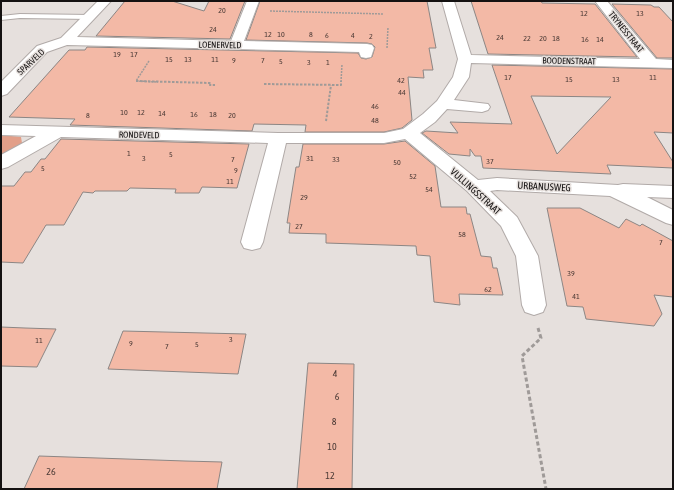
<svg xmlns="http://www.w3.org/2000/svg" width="674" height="490" font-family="'Asap Condensed',sans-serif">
<rect width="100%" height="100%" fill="#e6e0dd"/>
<!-- green -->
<path fill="#e29f89" d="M1 135 21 137 22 143 17 149 1 159Z"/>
<!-- building -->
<g fill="#f3b9a6" stroke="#8c8684" fill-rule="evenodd">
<path d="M125 1H172L204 11 209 1H245L230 39 96 36Z"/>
<path d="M260 1H427L436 48H429L433 70H423L424 78 408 77 412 120 402 128 384 132H305L306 125 254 124 252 131 70 125 75 119 9 117 69 50H85L87 47 358 53 361 58 366 59 372 57 375 47 372 44 367 43 246 40Z"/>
<path d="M471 1H541L542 3 595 4 637 57 488 54Z"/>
<path d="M612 4 651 5 654 7H659L673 22V58H657Z"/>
<path d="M492 65 673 69V133L654 132 673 162V168L607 165 611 174 483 168 481 156H475L470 149V156L449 154 422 133 426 131 458 133 450 122 512 124ZM531 96 611 97 557 154Z"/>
<path d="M61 139 249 144 237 188 202 187 199 193H175L176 189 130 188 127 191H95L93 193 83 192 64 225H46L23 263 1 262V186H14L25 172H31L41 159H45Z"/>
<path d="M405 141 435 166 441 207H466L467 214H470L481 256 491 257 493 268H497L503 295 459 294 460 305 434 302 430 256 417 255 416 246 326 243V234L289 233 290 223H287L296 167H299L303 144H384Z"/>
<path d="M547 208H580L619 228 626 219 640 226 642 224 673 241V297L654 295 662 314 654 326 586 319 583 307 567 306Z"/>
<path d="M1 327 25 328 56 329 37 367 1 366Z"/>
<path d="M123 331 246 334 238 374 108 369Z"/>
<path d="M308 363 354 364 352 489H297Z"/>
<path d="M39 456 185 461 222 462 217 489H24Z"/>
</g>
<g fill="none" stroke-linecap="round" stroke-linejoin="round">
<!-- service casing -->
<g stroke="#b1aaa8" stroke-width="2">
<path id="service" d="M20 14 90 15 93 17 90 19 20 18 1 20V16Z"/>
</g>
<!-- minor casing -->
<g stroke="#b1aaa8" stroke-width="2">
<g id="minor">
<path d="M98 1H111L77 37 231 41 247 1H259L244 41 367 44 372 45 374 48 371 57 366 58 361 57 359 52 67 45 47 52 7 94 1 96V82L37 46 61 38Z"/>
<path d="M442 1H454L471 55 640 59 595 1H607L656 59 673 60V68L471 63 469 77 454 100 488 104 490 107 488 110 482 112 447 109 435 122 420 133 478 180 497 178 618 185 623 184 673 186V198L647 197 673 210V225L666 223 610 196 497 190 490 191 517 217 538 256 546 305 543 312 534 315 525 312 522 305 516 256 501 226 467 191 405 139 384 143H286L263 242 260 248 252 250 244 248 241 242 268 143 61 137 8 167 1 169V155L36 136 1 135V125L278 133H384L403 129 423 114 437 101 453 77 458 59Z"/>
</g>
</g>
<!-- path-far2 -->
<g stroke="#9f9a98" stroke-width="1.5" stroke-dasharray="2 1" stroke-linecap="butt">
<path d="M270 11 384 14"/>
<path d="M387 48 388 27"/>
<path d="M149 61 136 81 158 82"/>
<path d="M341 82 342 64"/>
</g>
<!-- path-far1 -->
<g stroke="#9f9a98" stroke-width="2" stroke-dasharray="2.5 1.5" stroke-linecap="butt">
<path d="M136 81 211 83 210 85H215"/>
<path d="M264 84 341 85V81"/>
<path d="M326 121 331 85"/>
</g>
<!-- path -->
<path stroke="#9f9a98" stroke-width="3" stroke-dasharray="4 2.5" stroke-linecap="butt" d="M538 328 541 338 522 356 546 489"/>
<!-- service -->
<use href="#service" fill="#fff" fill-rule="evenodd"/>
<!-- minor -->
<use href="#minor" fill="#fff" fill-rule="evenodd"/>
</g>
<g text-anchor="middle" stroke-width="3" stroke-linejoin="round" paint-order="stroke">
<!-- number labels -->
<g font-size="8" fill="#4c3b36">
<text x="222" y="13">20</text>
<text x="584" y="16">12</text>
<text x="640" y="16">13</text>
<text x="213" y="32">24</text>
<text x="268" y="37">12</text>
<text x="281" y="37">10</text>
<text x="311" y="37">8</text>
<text x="327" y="38">6</text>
<text x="353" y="38">4</text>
<text x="371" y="39">2</text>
<text x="500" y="40">24</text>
<text x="527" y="41">22</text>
<text x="543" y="41">20</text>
<text x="556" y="41">18</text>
<text x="585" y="42">16</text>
<text x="600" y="42">14</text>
<text x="117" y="57">19</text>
<text x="134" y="57">17</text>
<text x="169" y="62">15</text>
<text x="188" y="62">13</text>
<text x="215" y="62">11</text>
<text x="234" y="63">9</text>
<text x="263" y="63">7</text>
<text x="281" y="64">5</text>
<text x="309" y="65">3</text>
<text x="328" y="65">1</text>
<text x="508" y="80">17</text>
<text x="653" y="80">11</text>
<text x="569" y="82">15</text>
<text x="616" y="82">13</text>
<text x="401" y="83">42</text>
<text x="402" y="95">44</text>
<text x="375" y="109">46</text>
<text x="124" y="115">10</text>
<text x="141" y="115">12</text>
<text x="162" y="116">14</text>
<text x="194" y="117">16</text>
<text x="213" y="117">18</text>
<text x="88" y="118">8</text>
<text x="232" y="118">20</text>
<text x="375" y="123">48</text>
<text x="129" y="156">1</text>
<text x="171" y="157">5</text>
<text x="144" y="161">3</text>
<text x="310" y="161">31</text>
<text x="233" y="162">7</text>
<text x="336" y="162">33</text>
<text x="490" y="164">37</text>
<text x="397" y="165">50</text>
<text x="43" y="171">5</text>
<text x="236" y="173">9</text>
<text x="413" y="179">52</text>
<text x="230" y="184">11</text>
<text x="429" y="192">54</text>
<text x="304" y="200">29</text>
<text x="299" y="229">27</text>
<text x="462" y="237">58</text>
<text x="661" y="245">7</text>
<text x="571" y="276">39</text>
<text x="488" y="292">62</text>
<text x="576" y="299">41</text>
<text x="231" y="342">3</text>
<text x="39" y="343">11</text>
<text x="131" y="346">9</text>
<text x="197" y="347">5</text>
<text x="167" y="349">7</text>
</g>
<!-- far-street labels -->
<g font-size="9" fill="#141111" stroke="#e6e0dd">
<text transform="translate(626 32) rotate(51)" y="3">TRYNESSTRAAT</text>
<text transform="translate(220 45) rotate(1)" y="3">LOENERVELD</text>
<text transform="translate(569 61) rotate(1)" y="3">BOODENSTRAAT</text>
<text transform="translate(31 62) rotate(-43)" y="3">SPARVELD</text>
<text transform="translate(139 135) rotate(1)" y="3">RONDEVELD</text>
</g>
<!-- street labels -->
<g font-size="10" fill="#141111" stroke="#e6e0dd">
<text transform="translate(544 186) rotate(3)" y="4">URBANUSWEG</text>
<text transform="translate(476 191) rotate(42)" y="4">VULLINGSSTRAAT</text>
</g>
<!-- near-number labels -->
<g font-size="10" fill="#4c3b36">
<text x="335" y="377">4</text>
<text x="337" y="400">6</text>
<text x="334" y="425">8</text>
<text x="332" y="450">10</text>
<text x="51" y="475">26</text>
<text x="330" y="479">12</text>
</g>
</g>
<!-- border -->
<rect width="674" height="490" fill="none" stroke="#141111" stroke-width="4"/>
</svg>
